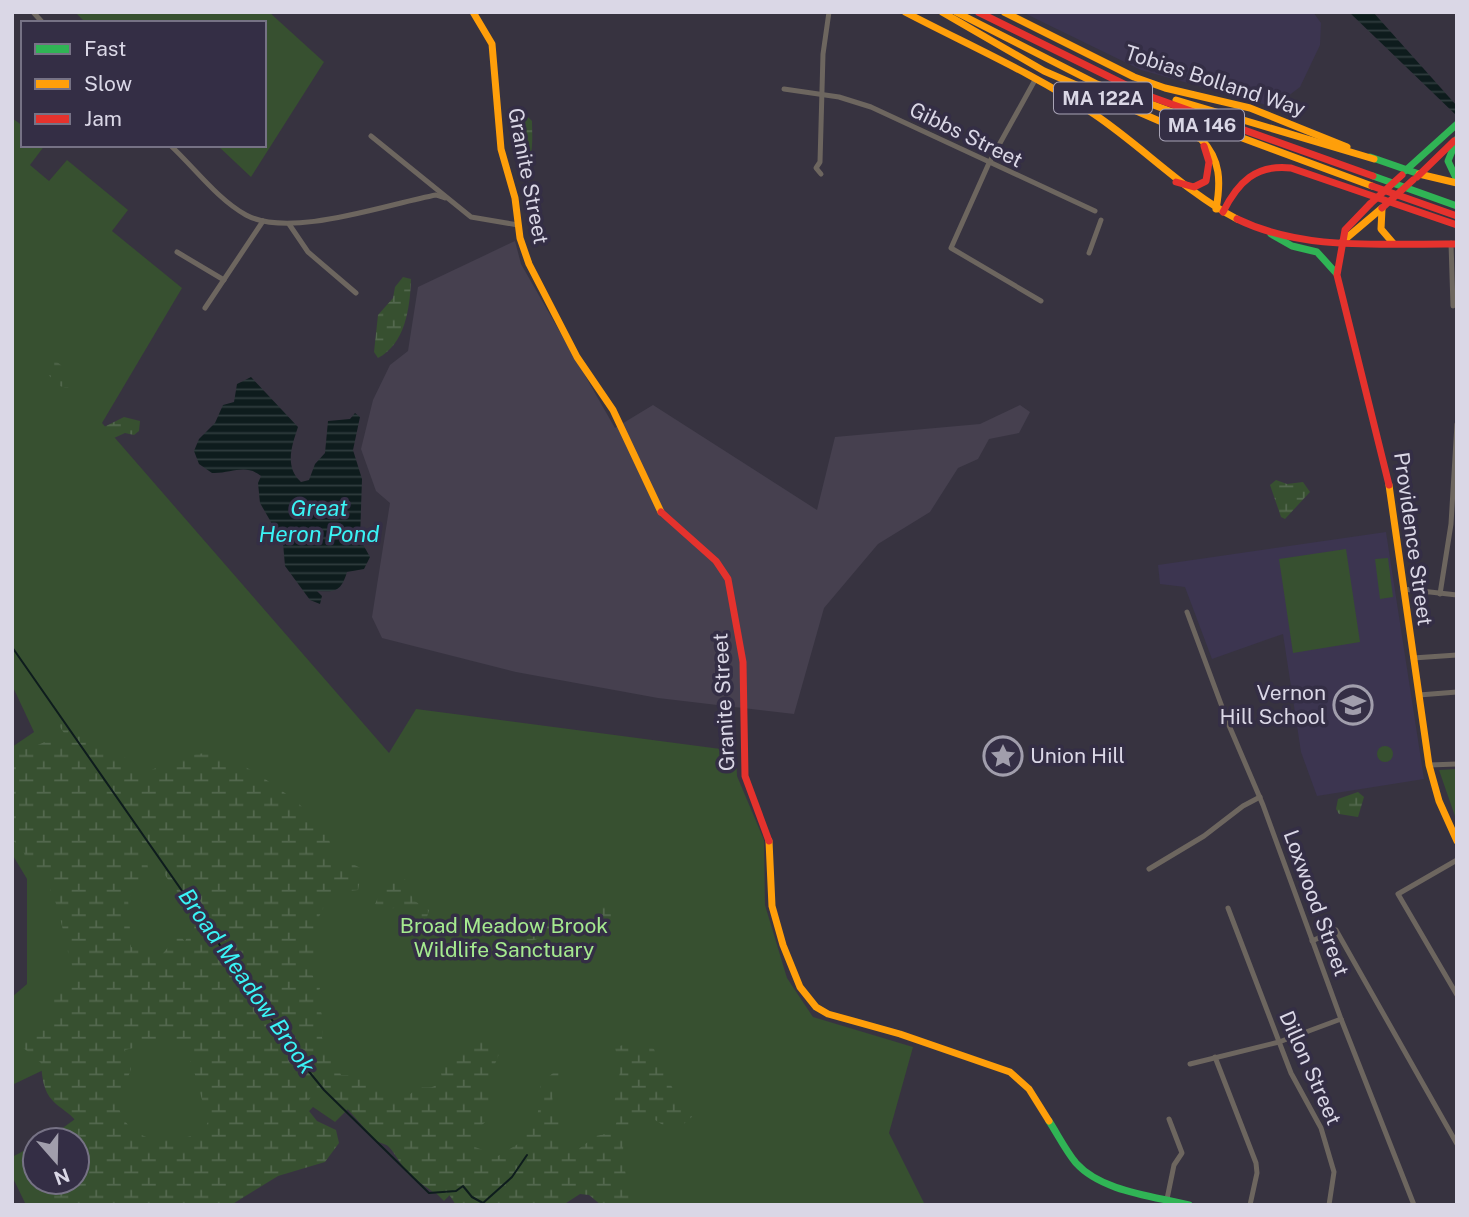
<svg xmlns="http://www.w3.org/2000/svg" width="1469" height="1217" font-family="'Public Sans',sans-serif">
<defs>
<pattern id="wetland-marsh" width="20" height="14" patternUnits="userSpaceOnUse" patternTransform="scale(1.75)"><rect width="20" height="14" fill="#375030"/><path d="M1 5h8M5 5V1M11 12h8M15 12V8" fill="none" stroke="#53684e"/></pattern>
<pattern id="water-rules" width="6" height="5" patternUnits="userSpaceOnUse" patternTransform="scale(1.75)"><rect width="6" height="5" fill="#0e1c1d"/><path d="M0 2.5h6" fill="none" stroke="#303c3e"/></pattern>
</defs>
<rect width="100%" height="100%" fill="#373340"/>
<!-- built -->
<g fill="#3c3550">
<path d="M1022 12H1313L1321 23 1320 45 1300 87 1279 103 1263 104 1141 70Z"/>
<path d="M1386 532 1424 779 1317 796 1301 752 1283 634 1212 659 1185 587 1160 584 1158 565Z"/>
</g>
<!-- industrial -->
<path fill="#46404f" d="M515 241 521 264 615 428 653 405 817 510 835 437 980 424 1020 405 1030 412 1019 433 989 439 978 459 958 468 930 512 878 544 824 608 794 714 658 698 516 672 382 638 372 617 390 503 376 491 361 449 373 400 390 365 408 351 418 287Z"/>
<!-- green -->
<g fill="#375030">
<path d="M75 12H269L324 62 251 177 217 145H264V23H86Z"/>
<path d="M12 118 23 126V145H45L30 165 49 181 67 160 128 210 112 231 182 288 102 423 389 753 416 709 736 751 737 776 764 840 765 905 787 978 813 1017 913 1047 889 1133 925 1205H602L593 1193 514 1176 490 1154 444 1201 349 1108 335 1122 313 1107 223 1205H26L12 1176V1157L35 1145V1182H77V1140H46L107 1096 77 1054 12 1085V997L27 984V879L12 854V747L34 732 12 685Z"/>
<path d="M1346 549 1360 642 1293 653 1279 559Z"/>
<path d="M1388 558 1393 597 1380 599 1375 559Z"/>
<circle cx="1385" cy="754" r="8"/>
<path d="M1457 769V822L1439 770Z"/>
</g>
<!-- wetland -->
<g fill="url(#wetland-marsh)" fill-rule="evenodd">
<path d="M522 111 532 121C532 137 535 159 522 170L516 116Z"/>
<path d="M403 277 411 279C410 309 405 344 378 358L374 352 378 315 393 298 395 287Z"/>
<path d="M43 356C57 358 72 373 74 387 52 391 47 373 43 356Z"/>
<path d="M124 417 140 421 139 431 134 435 125 433 114 438 104 427Z"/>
<path d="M1276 480 1287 484 1303 482 1310 492 1285 519 1281 517 1270 485Z"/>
<path d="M54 718 65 721 102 751 110 749 131 761 135 770 142 774C164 765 195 748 219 755 244 761 314 810 326 832 332 843 329 851 338 861L344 859 362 869 358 890 338 892 328 898 318 919 314 939 317 956 310 971 320 988 317 998 324 1022 322 1038 341 1075H367L381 1086 407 1097 418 1087C430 1088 436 1089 442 1078L439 1063 444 1057 459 1054 471 1042C485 1041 493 1039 499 1054L487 1084C492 1095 489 1104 492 1116L473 1133 470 1145 498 1156 518 1144 521 1134 537 1121 541 1083 558 1069 564 1071 566 1077 553 1082 552 1112 566 1119 554 1133 561 1152 573 1153 596 1136 610 1133 615 1128 618 1116 614 1104 620 1072 615 1047 641 1041 654 1049C659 1067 670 1080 677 1098L688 1105 694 1115 679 1128 666 1127 652 1118 625 1134C619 1159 629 1180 630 1205H601L589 1195 580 1194 563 1205H456L448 1193 433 1192 408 1174 389 1146 376 1141 344 1105 345 1111 327 1095 311 1097 305 1106 317 1121 336 1130 339 1143 325 1162 278 1176 231 1205H53L47 1182H77V1140H74C87 1119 64 1113 53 1101 43 1091 42 1076 41 1063L20 1045 36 1032 41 1020 53 1015V994L73 985 77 977C60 944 64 883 27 864L24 853 12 839V750L28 749 52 739 70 742ZM134 832 139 838 225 961 220 960 207 937 195 926 190 928 185 942 179 934 160 957 131 947 128 898 149 874 146 856ZM168 1039 179 1040 192 1064 208 1121 205 1130C173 1147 128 1145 118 1105L131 1069 125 1050Z"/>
<path d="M1358 792 1364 797 1358 817 1339 814 1336 809 1338 799Z"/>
<path d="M401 877 407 881 413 900 429 910 427 917C416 921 403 915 397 906L387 912 375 904 385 884Z"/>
<path d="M602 898 623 916 611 918 610 927 595 938 586 933 583 924Z"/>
<path d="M544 914 554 922C550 933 537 943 525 940L528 927Z"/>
</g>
<!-- water -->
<g fill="url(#water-rules)">
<path d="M1349 12H1373L1457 106V116Z"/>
<path d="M251 377 298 427C292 445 284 467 301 482L309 480 315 464 325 453 328 421 350 419 355 413 360 417 353 450 362 479 360 539 370 557 364 569 347 572C341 592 335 592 317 591L322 596 320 604 310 600 285 566 283 543 260 503 258 483 261 476C245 463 231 474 212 473L199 464 194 451 199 439 215 423 223 405 234 402 237 384Z"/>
</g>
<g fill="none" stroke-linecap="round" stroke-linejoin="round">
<!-- stream -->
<path stroke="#0e1c1d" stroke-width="2" d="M12 647 302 1063 324 1090 429 1193 456 1191 463 1186 472 1197 483 1203 512 1177 527 1155"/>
<!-- street -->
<g stroke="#6d665f" stroke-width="5">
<path d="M33 12 43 23"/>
<path d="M1035 80 989 163 951 248 1041 301"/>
<path d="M784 89 839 97 871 107 1095 211"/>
<path d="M371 136 471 217 518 225"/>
<path d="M170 145C194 167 217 199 246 215 290 239 387 204 436 195L445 198"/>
<path d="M821 174 816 168 820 162 823 54 829 12"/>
<path d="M289 224 308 252 356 293"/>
<path d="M1451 243 1453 306"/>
<path d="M177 252 224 280"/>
<path d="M1089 253 1101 220"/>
<path d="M205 308 263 221"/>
<path d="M1403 589 1457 595"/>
<path d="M1440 594 1451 524 1457 424"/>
<path d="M1187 612 1228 723 1263 805 1341 1019 1414 1205"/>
<path d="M1413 658 1457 655"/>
<path d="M1419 695 1457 692"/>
<path d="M1429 765 1457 764"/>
<path d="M1457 860 1398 894 1457 995"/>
<path d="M1149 869 1204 836 1243 806 1260 797"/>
<path d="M1228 908 1291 1073 1321 1128 1334 1172 1329 1205"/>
<path d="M1312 941 1336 930 1457 1144"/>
<path d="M1215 1057 1256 1163 1257 1173 1250 1205"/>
<path d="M1190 1064 1279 1042 1341 1019"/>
<path d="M1167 1199 1174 1165 1182 1153 1169 1119"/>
</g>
<!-- fast -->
<g stroke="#30b455" stroke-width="7">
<path d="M1457 139 1448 161 1457 180"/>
<path d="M1370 157 1419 174"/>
<path d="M1405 171 1457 124"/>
<path d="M1373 176 1457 206"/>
<path d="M1271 234 1292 246 1317 252 1336 273"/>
<path d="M1049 1121C1058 1135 1066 1151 1076 1163 1102 1192 1154 1196 1189 1205"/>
</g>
<!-- slow -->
<g stroke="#ff9f0a" stroke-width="7">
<path d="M473 12 492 44 501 149 515 198 520 238 529 264 577 357 613 410 661 512"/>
<path d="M905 12C968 45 1035 74 1094 114 1143 147 1184 191 1237 219"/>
<path d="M942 12 1044 71 1201 139C1221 160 1221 182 1216 209"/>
<path d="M956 12 1097 84 1372 186"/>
<path d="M1004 12 1134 77 1165 88 1250 108 1347 147"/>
<path d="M1176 100 1374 159"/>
<path d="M1419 174 1457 183"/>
<path d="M1382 209 1381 229 1393 243"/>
<path d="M1343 241 1382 208"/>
<path d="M1389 485 1429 765 1439 801 1457 841"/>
<path d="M769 841 772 906 783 945 800 987 816 1007 828 1014 900 1034 1010 1072 1029 1089 1049 1121"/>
</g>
<!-- jam -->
<g stroke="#e5322d" stroke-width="7">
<path d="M978 12 1146 95 1373 176"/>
<path d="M1417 177 1454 141"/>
<path d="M1176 182 1194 187 1206 181 1209 162 1204 146"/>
<path d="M1372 186 1457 216"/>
<path d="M1370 204 1345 230 1337 275 1389 485"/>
<path d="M1223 212C1238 182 1256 164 1291 168L1457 225"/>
<path d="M1237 219C1305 252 1383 243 1457 244"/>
<path d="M661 512 716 561 728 579 743 662 745 776 769 841"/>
</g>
<!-- jam-bridge -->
<g stroke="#e5322d" stroke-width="7">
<path d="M1370 204 1402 175"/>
<path d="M1382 208 1413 180"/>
</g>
</g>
<!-- icons -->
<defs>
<g id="school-ring" transform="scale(2.0125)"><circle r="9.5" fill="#342e45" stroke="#a19eac" stroke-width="1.5"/><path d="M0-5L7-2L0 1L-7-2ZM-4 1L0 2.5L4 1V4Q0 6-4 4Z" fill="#a19eac"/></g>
<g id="sight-ring" transform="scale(2.0125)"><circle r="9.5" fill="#342e45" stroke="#a19eac" stroke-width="1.5"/><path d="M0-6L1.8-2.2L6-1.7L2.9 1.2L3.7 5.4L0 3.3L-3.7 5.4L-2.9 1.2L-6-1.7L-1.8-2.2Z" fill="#a19eac"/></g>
</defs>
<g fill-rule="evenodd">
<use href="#school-ring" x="1353" y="705"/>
<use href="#sight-ring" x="1003" y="756"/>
</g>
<g text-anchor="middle" stroke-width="7" stroke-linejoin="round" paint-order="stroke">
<!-- shield labels -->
<g fill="#342e45" stroke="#a8a4b6" stroke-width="2">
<rect x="1054" y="82.5" width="98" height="31" rx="5"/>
<rect x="1160" y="109.5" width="84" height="31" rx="5"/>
</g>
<g font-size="19" font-weight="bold" fill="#dad7e6">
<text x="1103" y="105">MA 122A</text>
<text x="1202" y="132">MA 146</text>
</g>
<!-- street labels -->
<g font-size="21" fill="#dad7e6" stroke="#342e45">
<text transform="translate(1215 81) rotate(18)" y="7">Tobias Bolland Way</text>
<text transform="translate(966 135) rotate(26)" y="7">Gibbs Street</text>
<text transform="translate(528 176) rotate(79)" y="7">Granite Street</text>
<text transform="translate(1413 539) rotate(82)" y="7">Providence Street</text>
<text transform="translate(724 702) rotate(-93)" y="7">Granite Street</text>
<text transform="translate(1316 903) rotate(70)" y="7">Loxwood Street</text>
<text transform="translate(1310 1068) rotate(66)" y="7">Dillon Street</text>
</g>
<!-- poi labels -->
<g font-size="21" fill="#dad7e6" stroke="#342e45" text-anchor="end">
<text x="1326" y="700">Vernon<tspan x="1326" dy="24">Hill School</tspan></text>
<text x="1030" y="763" text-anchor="start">Union Hill</text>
</g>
<!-- park labels -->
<g font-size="21" fill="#a5ea8f" stroke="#342e45">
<text x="504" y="933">Broad Meadow Brook<tspan x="504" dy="24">Wildlife Sanctuary</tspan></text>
</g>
<!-- water labels -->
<g font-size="23" font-style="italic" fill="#3af3f6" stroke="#342e45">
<text x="319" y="516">Great<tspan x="319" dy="26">Heron Pond</tspan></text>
<text transform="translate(247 981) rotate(55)" y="8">Broad Meadow Brook</text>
</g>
</g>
<!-- border -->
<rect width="1469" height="1217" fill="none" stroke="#dad7e6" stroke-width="28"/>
<!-- legend -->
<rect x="21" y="21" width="245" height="126" fill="#342e45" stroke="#767285" stroke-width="2"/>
<rect x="35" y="44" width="35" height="10" fill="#30b455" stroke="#767285" stroke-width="2"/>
<text x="84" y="56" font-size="21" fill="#dad7e6">Fast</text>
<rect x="35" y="79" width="35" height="10" fill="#ff9f0a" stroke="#767285" stroke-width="2"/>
<text x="84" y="91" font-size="21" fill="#dad7e6">Slow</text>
<rect x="35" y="114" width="35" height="10" fill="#e5322d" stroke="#767285" stroke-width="2"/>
<text x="84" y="126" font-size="21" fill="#dad7e6">Jam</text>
<!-- north arrow -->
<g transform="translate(56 1161) rotate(160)"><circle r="33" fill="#342e45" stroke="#767285" stroke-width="2"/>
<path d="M0-5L12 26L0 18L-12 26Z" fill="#a19eac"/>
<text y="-10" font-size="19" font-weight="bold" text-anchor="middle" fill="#dad7e6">N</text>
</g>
</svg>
